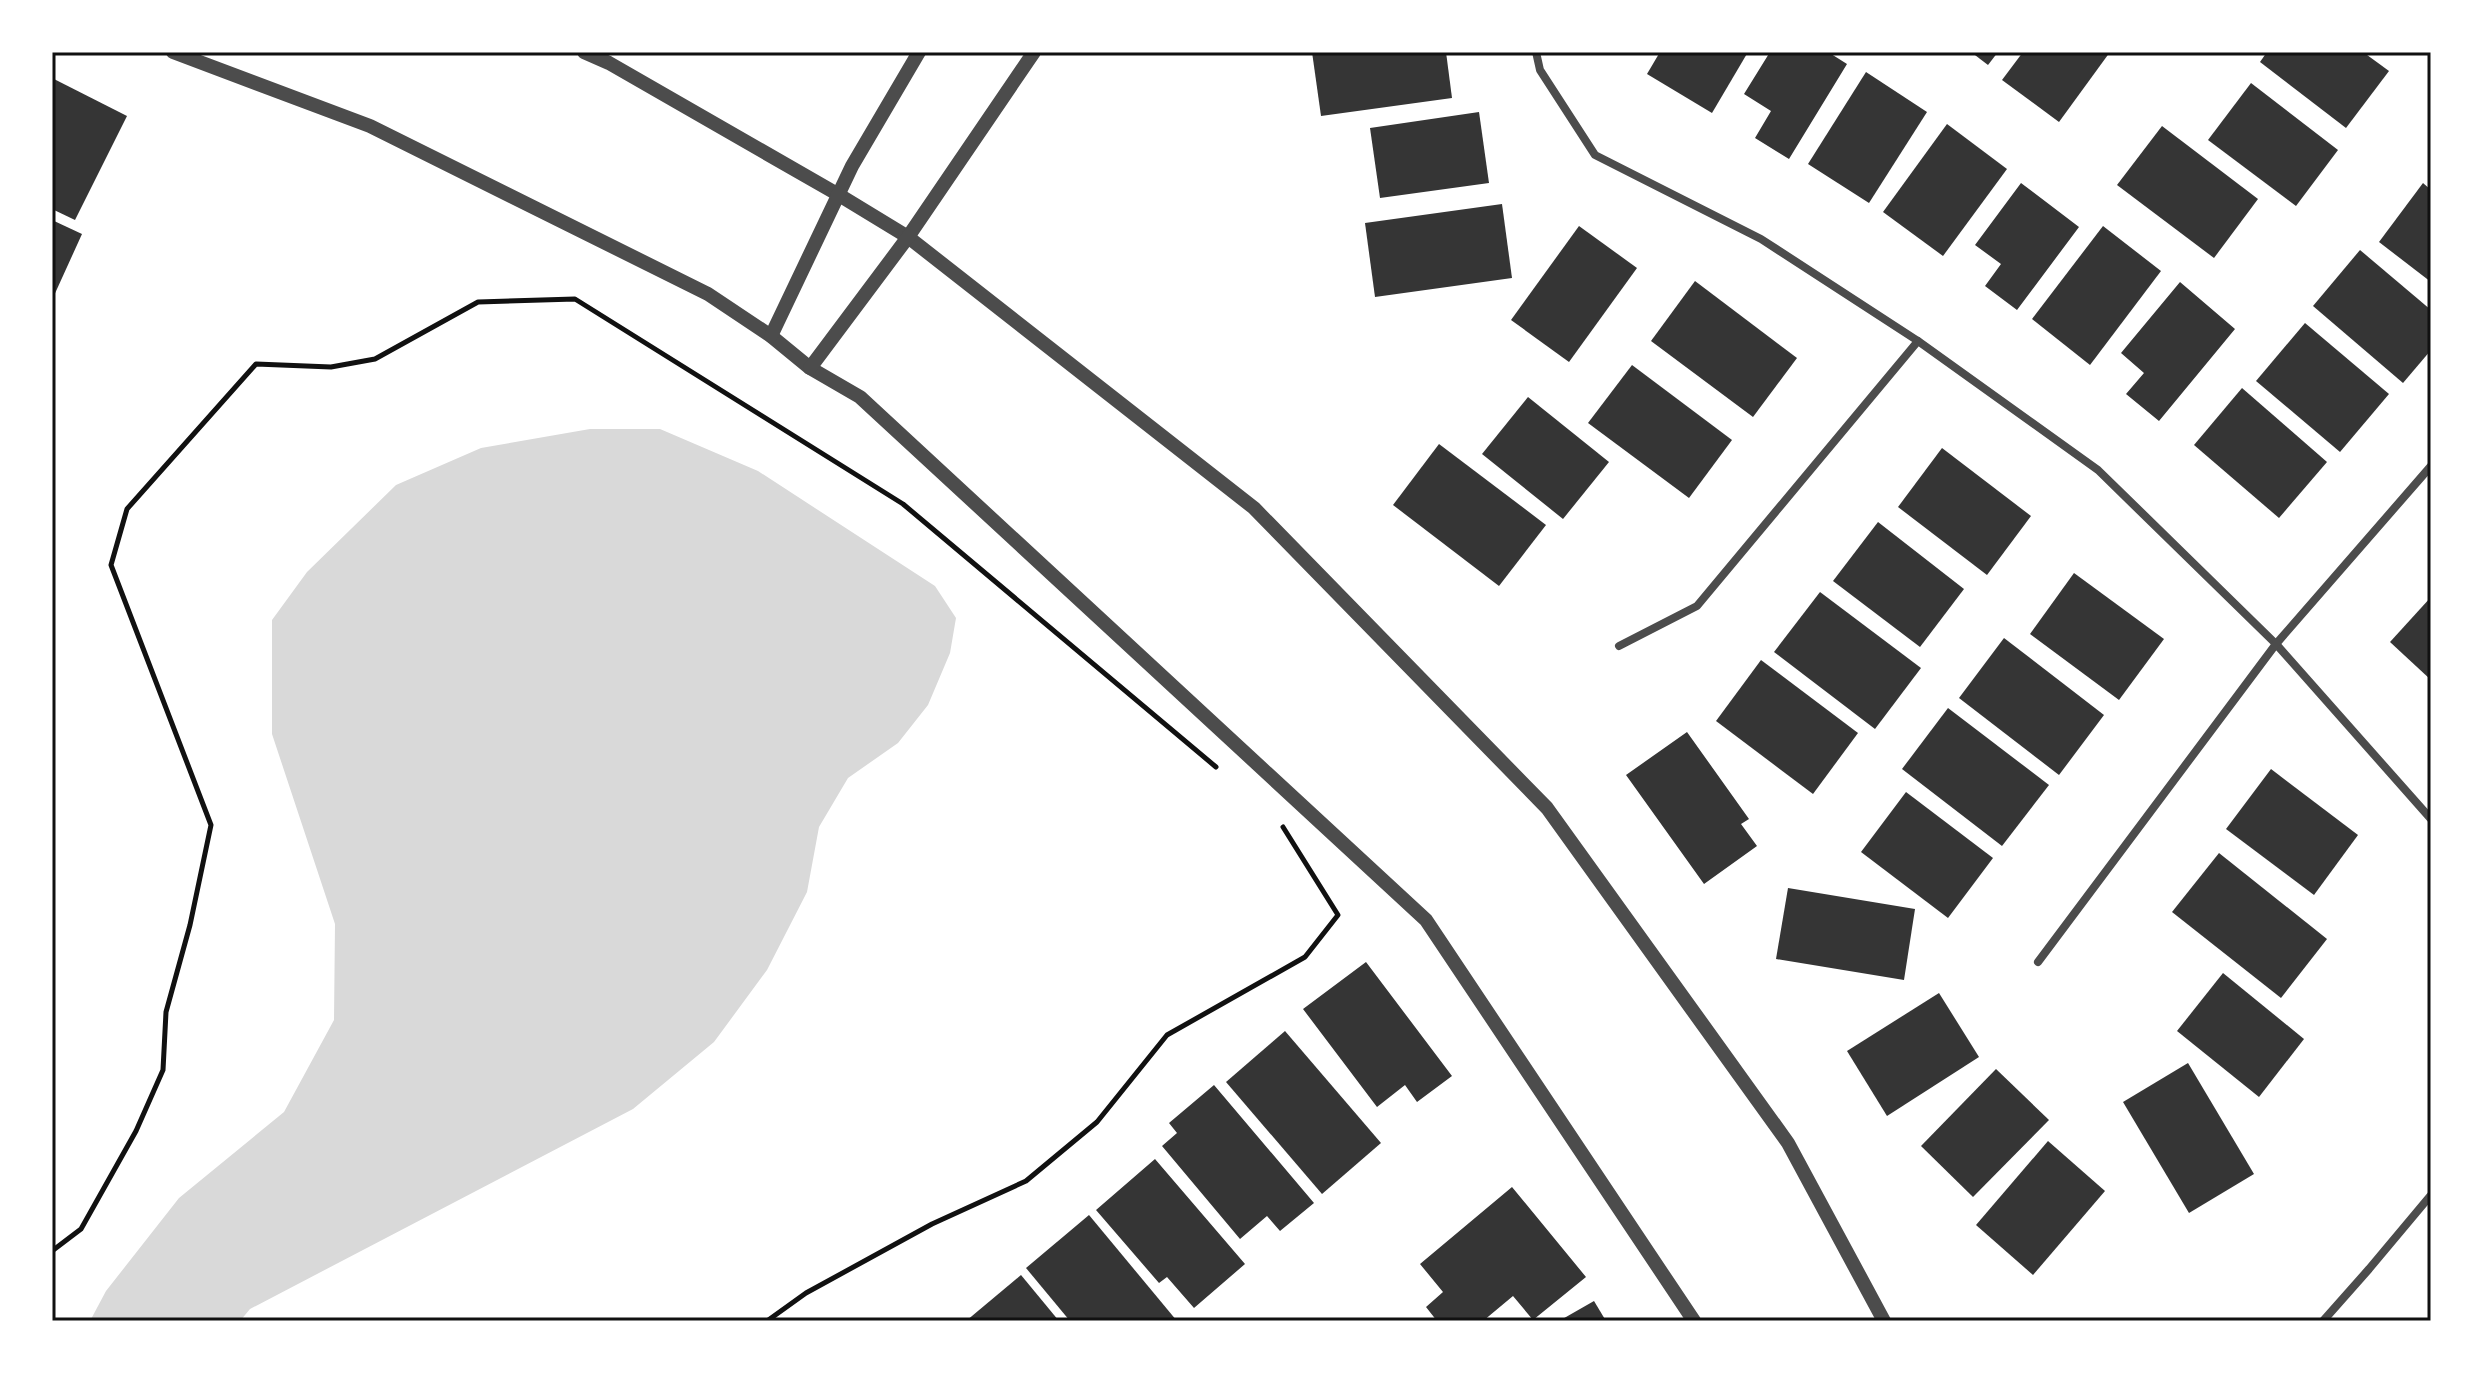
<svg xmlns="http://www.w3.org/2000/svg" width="2483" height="1373" font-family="'Open Sans',sans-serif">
<rect width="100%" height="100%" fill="#fff"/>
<!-- water -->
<path fill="#d9d9d9" d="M590 429H660L758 471 935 586 956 618 950 653 928 705 898 743 848 778 819 827 807 892 767 970 714 1042 633 1109 250 1309 240 1321H90L106 1291 179 1198 284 1112 334 1020 335 924 272 734V620L307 572 396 485 481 448Z"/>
<!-- building -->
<g fill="#353535">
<path d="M1312 52H1446L1452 98 1321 116Z"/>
<path d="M1660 52H1748L1712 113 1647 74Z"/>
<path d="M1770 52H1828L1847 64 1789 159 1755 138 1771 111 1744 94Z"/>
<path d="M1971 52H1998L1988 65Z"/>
<path d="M2023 52H2110L2059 122 2002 80Z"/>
<path d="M2267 52H2363L2389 71 2346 128 2260 62Z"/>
<path d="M1866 72 1927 112 1869 203 1808 164Z"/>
<path d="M52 78 127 116 75 220 52 209Z"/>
<path d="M2251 83 2338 150 2296 206 2208 140Z"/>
<path d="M1479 112 1489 183 1380 198 1370 128Z"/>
<path d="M1947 124 2007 169 1943 256 1883 212Z"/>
<path d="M2162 126 2258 199 2214 258 2117 185Z"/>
<path d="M2021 183 2079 227 2017 310 1985 286 2001 264 1975 245Z"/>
<path d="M2423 183 2431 190V282L2379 242Z"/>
<path d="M1502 204 1512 278 1375 297 1365 223Z"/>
<path d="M52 220 82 234 52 300Z"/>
<path d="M1579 226 1637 268 1569 362 1511 320Z"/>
<path d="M2103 226 2161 271 2090 365 2032 319Z"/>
<path d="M2360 250 2431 310V350L2403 383 2313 306Z"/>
<path d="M1695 281 1797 358 1753 417 1651 341Z"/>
<path d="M2180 282 2235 329 2159 421 2126 394 2144 373 2121 353Z"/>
<path d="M2305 323 2389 394 2340 452 2256 381Z"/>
<path d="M1632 365 1732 440 1689 498 1588 423Z"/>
<path d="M2242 388 2327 462 2279 518 2194 445Z"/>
<path d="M1528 397 1609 462 1563 519 1482 454Z"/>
<path d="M1439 444 1546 525 1499 586 1393 505Z"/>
<path d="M1942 448 2031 516 1987 575 1898 507Z"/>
<path d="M1878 522 1964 589 1920 647 1833 581Z"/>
<path d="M2074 573 2164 639 2119 700 2030 634Z"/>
<path d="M1820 592 1921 668 1875 729 1774 652Z"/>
<path d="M2431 597V680L2390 642Z"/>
<path d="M2004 638 2104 715 2059 775 1959 698Z"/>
<path d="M1761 660 1858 733 1813 794 1716 721Z"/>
<path d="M1948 708 2049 785 2002 846 1902 769Z"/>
<path d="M1687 732 1749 819 1741 824 1757 846 1704 884 1626 775Z"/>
<path d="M2271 769 2358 835 2314 895 2226 829Z"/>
<path d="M1906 792 1993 858 1948 918 1861 852Z"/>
<path d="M2219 853 2327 939 2281 998 2172 912Z"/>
<path d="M1788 888 1915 909 1904 980 1776 959Z"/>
<path d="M1366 962 1452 1076 1417 1102 1405 1085 1377 1107 1303 1009Z"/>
<path d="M2223 973 2304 1039 2259 1097 2177 1031Z"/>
<path d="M1939 993 1979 1057 1887 1116 1847 1051Z"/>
<path d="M1285 1031 1381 1143 1322 1194 1226 1082Z"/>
<path d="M2188 1063 2254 1174 2189 1213 2123 1102Z"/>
<path d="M1996 1069 2049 1120 1973 1197 1921 1146Z"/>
<path d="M1214 1085 1314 1203 1280 1231 1267 1216 1240 1239 1162 1146 1177 1133 1169 1123Z"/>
<path d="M2048 1141 2105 1191 2033 1275 1976 1225Z"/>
<path d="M1155 1159 1245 1264 1194 1308 1167 1277 1159 1283 1096 1210Z"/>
<path d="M1512 1187 1586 1277 1533 1320 1513 1296 1483 1321H1437L1426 1307 1443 1292 1420 1264Z"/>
<path d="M1089 1215 1177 1321H1070L1026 1268Z"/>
<path d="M1021 1275 1059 1321H966Z"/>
<path d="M1594 1301 1606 1321H1559Z"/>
</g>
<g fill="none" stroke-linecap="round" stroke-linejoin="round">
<!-- path -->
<g stroke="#111" stroke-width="5">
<path d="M52 1251 81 1229 136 1131 163 1070 166 1012 190 925 211 825 111 565 127 509 256 364 331 367 375 359 478 302 575 299 903 504 1216 767"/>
<path d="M767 1321 806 1293 932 1224 1026 1181 1097 1122 1167 1035 1305 957 1338 915 1283 827"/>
</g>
<!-- minor -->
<g stroke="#4c4c4c" stroke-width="8">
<path d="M1536 52 1540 70 1595 155 1761 239 1918 341 2098 470 2276 644 2431 819"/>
<path d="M1619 646 1697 606 1918 341"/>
<path d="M2038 962 2276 644 2431 466"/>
<path d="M2323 1321 2369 1269 2431 1195"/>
</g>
<!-- tertiary -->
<g stroke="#4c4c4c" stroke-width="14">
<path d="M173 52 370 126 708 294 771 336 810 368 860 397 1426 920 1694 1321"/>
<path d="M584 52 609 63 839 195 908 237 1254 508 1547 808 1788 1143 1884 1321"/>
<path d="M771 336 852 166 919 52"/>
<path d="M810 368 908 237 1034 52"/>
</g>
</g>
<!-- border -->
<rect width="2483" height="1373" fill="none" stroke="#ffffff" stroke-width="108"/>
<rect x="54" y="54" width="2375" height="1265" fill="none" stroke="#111" stroke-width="3"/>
</svg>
